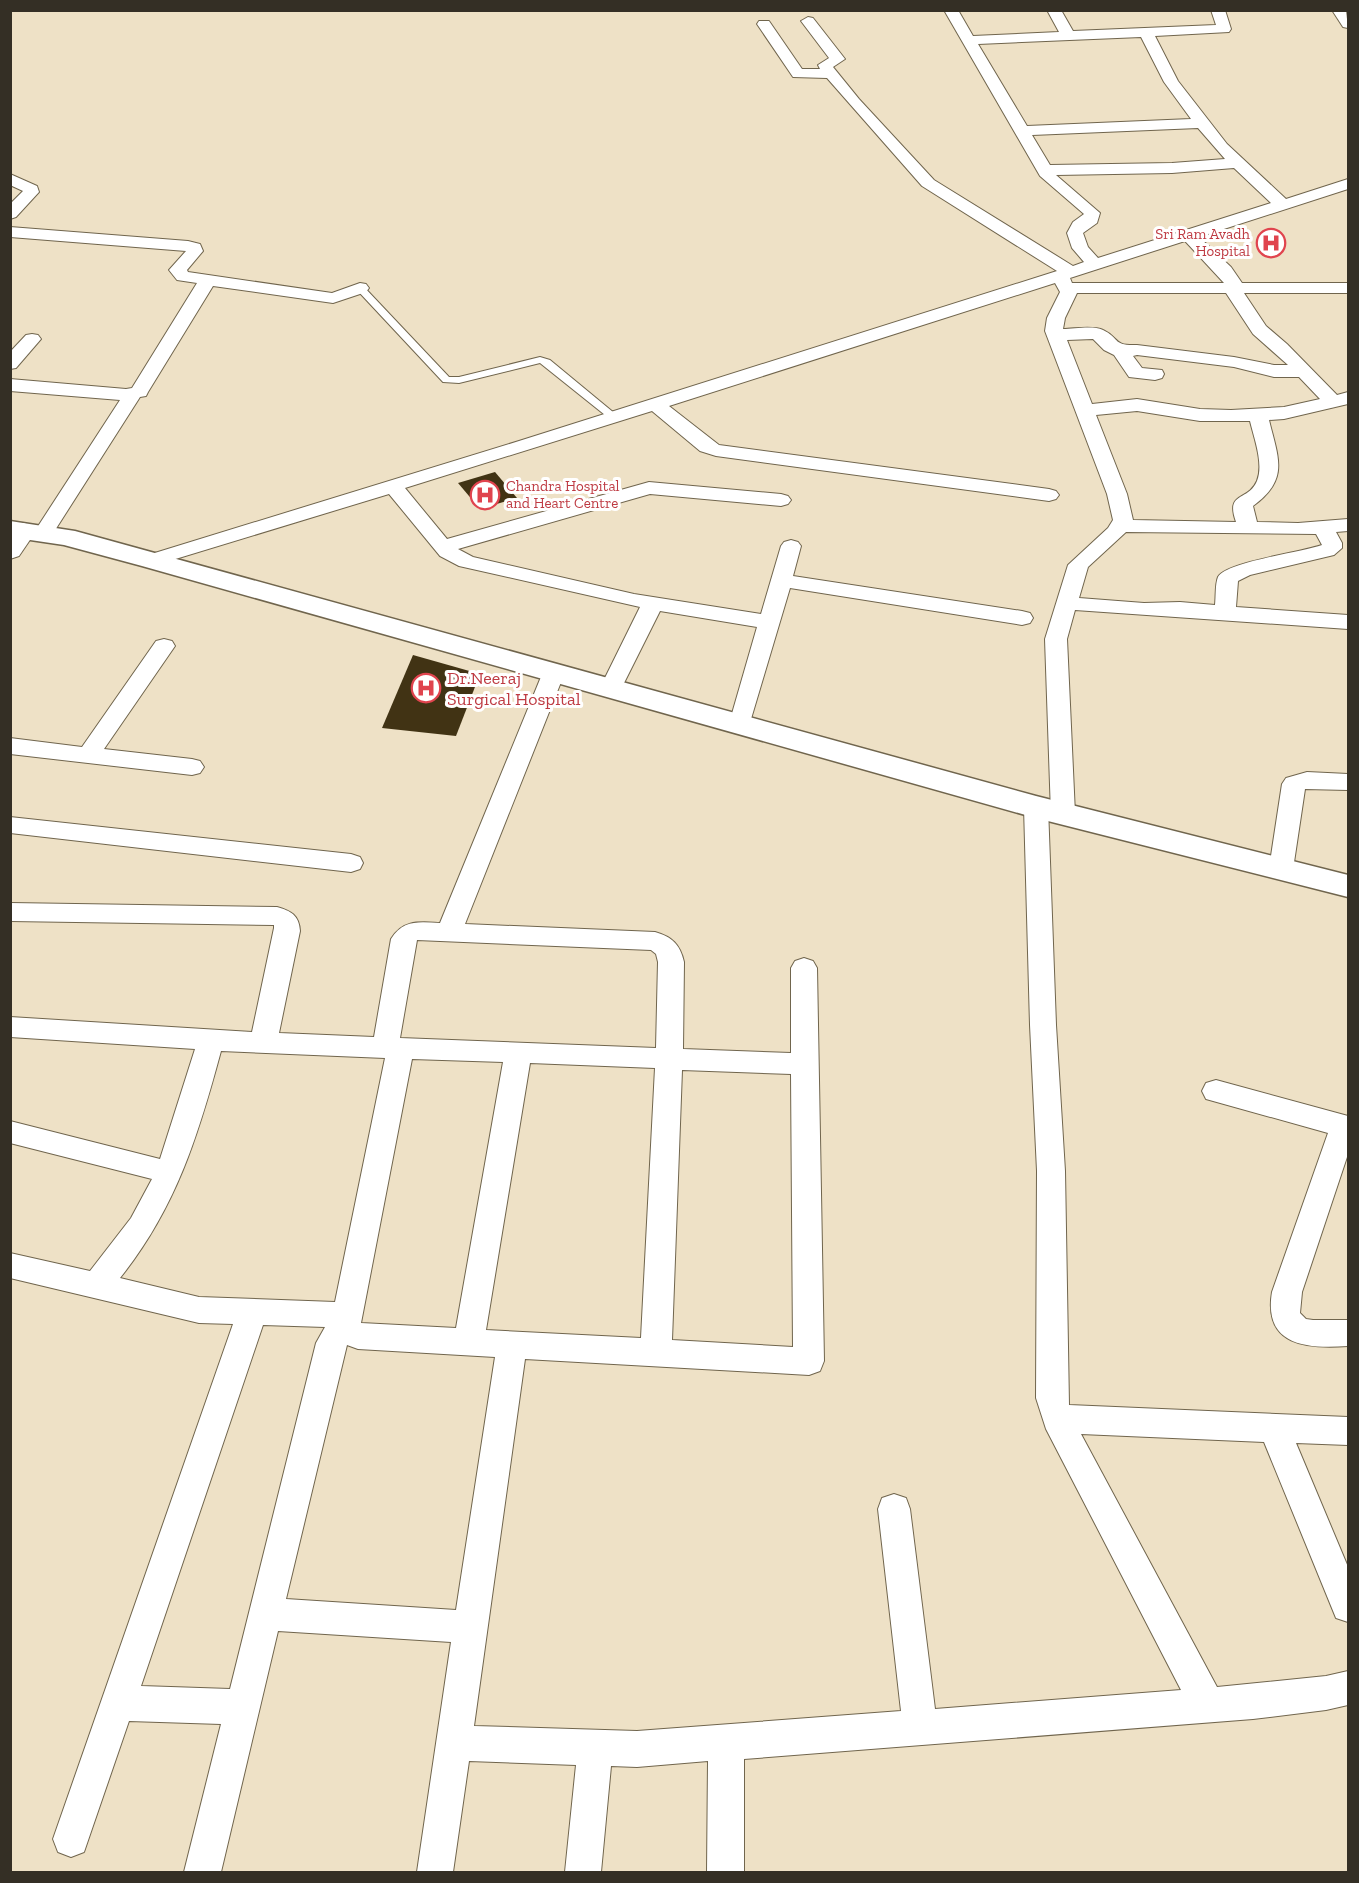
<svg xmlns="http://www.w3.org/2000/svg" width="1359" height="1883" font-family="'Zilla Slab',serif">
<rect width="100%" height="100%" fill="#eee1c6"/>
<!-- building -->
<g fill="#413314">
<path d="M495 472 517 498 480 509 458 483Z"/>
<path d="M413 655 480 674 456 736 382 728Z"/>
</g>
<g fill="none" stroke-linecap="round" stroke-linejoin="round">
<!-- service casing -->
<g stroke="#70654d" stroke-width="2">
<path id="service" d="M357 286H363L449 377H459L540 357 550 360 619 417 614 420 610 419 540 363 459 383 443 382 357 290Z"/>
</g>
<!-- minor casing -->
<g stroke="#70654d" stroke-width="2">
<g id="minor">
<path d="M944 10H958L973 36 1059 32 1047 10H1061L1073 31 1216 25 1211 10H1225L1231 29 1229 32 1155 36 1178 81 1227 144 1286 199 1348 179V189L1199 237 1231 267 1242 283H1348V293H1244L1266 326 1287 344 1337 395 1348 392V404L1284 419 1269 420C1278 458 1290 479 1253 506L1257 522 1298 523 1348 519V531L1336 532 1342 543V548L1334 555 1250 575 1238 581 1236 607 1348 615V629L1075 610 1067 639 1075 814 1071 820 1063 822 1055 820 1051 814 1045 639 1068 565 1108 528 1113 520 1107 494 1045 331 1047 318 1060 292 1055 283 669 406 719 445 1049 489 1056 491 1059 495 1056 499 1049 501 716 456 700 451 652 411 405 488 447 539 649 482 781 494 788 496 791 500 788 504 781 506 650 494 458 549 473 557 634 594 761 614 781 546 784 542 791 540 798 542 801 546 793 576 1022 611 1030 613 1033 618 1030 623 1022 625 790 588 748 729 740 731 732 729 729 724 757 627 660 611 619 693 611 695 603 693 600 688 640 607 459 566 440 556 389 494 159 564 152 566 145 564 142 560 145 556 519 441 1057 271 922 186 827 78 793 77 757 24 759 21H769L802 69H820L818 65 829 58 801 21 808 17 813 18 845 59 833 67 859 99 934 180 1073 266 1084 262 1072 248 1067 233 1073 222 1084 214 1040 176ZM1141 37 1164 82 1191 119 1027 126 978 44ZM1198 128 1225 159 1172 163 1050 165 1032 135ZM1234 168 1271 203 1098 258 1088 247 1083 233 1097 223 1100 213 1056 175 1172 173ZM1185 241 1224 283H1072L1070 278ZM1077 293H1226L1253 334 1288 365H1274L1234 357 1137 345C1112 346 1120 338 1103 330 1093 325 1074 329 1063 329L1065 318ZM1093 339 1104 350 1114 355 1129 377 1155 380 1162 378 1164 374 1162 370 1142 368 1133 356 1137 355 1234 367 1274 377H1299L1320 399 1284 407 1231 410 1200 409 1137 399 1092 404 1067 340ZM1137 411 1200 421H1250C1254 438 1264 464 1257 481 1248 502 1225 491 1236 522L1133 520 1127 494 1096 415ZM1126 532 1316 534 1322 545C1303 552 1226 562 1218 577 1215 584 1216 597 1215 605L1180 602 1144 603 1079 598 1088 567Z"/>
<path d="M1332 10H1346L1348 28 1343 27Z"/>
<path d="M10 174 37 186 39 192 16 217 10 219V204L23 191 10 185Z"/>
<path d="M10 227 188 241 200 244 203 251 187 270 188 272 332 293 360 283 366 284 369 288 366 292 333 303 213 286 148 392 146 396 140 397 50 538H36L33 534 120 400 10 391V379L126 389 132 388 197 283 177 280 169 270 186 251 10 237Z"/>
<path d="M32 334 38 335 41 339 16 368 10 369V352L26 335Z"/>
<path d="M164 639 172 641 175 646 104 749 192 759 200 761 204 767 200 773 192 775 10 754V738L82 747 156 641Z"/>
<path d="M554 665 562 667 565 672 465 924 655 932C672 937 680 944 684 962L683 1049 791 1053V968L795 961 804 958 813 961 817 968 824 1361 820 1371 809 1375 525 1359 474 1726 637 1731 901 1711 878 1509 882 1498 894 1494 906 1498 910 1509 935 1709 1181 1690 1046 1429 1036 1398 1037 1171 1030 1025 1024 807 1028 801 1036 799 1044 801 1048 807 1056 1025 1065 1171 1069 1405 1348 1417V1445L1296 1443 1348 1567V1622L1336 1618 1264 1442 1081 1434 1217 1687 1326 1676 1348 1671V1705L1326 1710 1253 1719 744 1759V1872H707L708 1761 637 1767 611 1766 601 1872H565L576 1765 469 1761 453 1872H417L451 1642 278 1631 221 1872H184L221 1724 129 1721 84 1852 71 1857 58 1852 53 1839 233 1324 199 1323 10 1278V1253L90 1271 131 1218 152 1179 10 1143V1121L160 1159 195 1049 10 1037V1017L252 1032 274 928V925L10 921V903L277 907C291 911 299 915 300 931L279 1033 374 1037 391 939C403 919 420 922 440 923L543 672 546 667ZM417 940 651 950 656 954 658 962 656 1048 400 1038ZM221 1051 385 1058 335 1302 199 1297 120 1278C176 1208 198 1136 221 1051ZM412 1059 503 1062 456 1328 361 1323ZM530 1063 655 1068 641 1338 486 1330ZM682 1070 791 1074 793 1347 672 1340ZM263 1325 325 1327 316 1343 230 1689 141 1686ZM347 1345 358 1349 495 1357 456 1610 286 1599Z"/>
<path d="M1307 772 1348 774V790L1305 789 1293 869 1290 875 1281 878 1272 875 1269 869 1282 784 1286 778Z"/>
<path d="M10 817 351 854 360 857 363 863 360 869 351 872 10 833Z"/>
<path d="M1216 1080 1348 1116V1154L1302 1292 1300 1313 1306 1319 1313 1320H1348V1346C1307 1349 1263 1346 1272 1292L1328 1133 1206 1099 1202 1091 1206 1083Z"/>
</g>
</g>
<!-- tertiary casing -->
<g stroke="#70654d" stroke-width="2">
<path id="tertiary" d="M23 523 32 526 36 531 19 556 10 559V531L14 526Z"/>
</g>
<!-- secondary casing -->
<g stroke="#70654d" stroke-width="3">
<path id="secondary" d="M10 521 75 531 1036 796 1348 875V897L1036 818 142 566 64 545 10 537Z"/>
</g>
<!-- service -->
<use href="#service" fill="#fff" fill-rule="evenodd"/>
<!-- minor -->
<use href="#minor" fill="#fff" fill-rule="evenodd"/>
<!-- tertiary -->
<use href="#tertiary" fill="#fff" fill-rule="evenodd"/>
<!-- secondary -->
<use href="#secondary" fill="#fff" fill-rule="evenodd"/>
</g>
<!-- icons -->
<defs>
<g id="hospital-ring" transform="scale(1.5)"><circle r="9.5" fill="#fff" stroke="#e0444e" stroke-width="1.5"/><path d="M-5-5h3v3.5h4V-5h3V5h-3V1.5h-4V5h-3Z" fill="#e0444e"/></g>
</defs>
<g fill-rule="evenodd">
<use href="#hospital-ring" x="1271" y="243"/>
<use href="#hospital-ring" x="485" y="495"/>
<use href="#hospital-ring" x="426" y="688"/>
</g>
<g text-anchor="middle" stroke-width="6" stroke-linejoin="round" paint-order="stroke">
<!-- far-health labels -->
<g font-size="15" fill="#be3a42" stroke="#fff" text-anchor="end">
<text x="1250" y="239">Sri Ram Avadh<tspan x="1250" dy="17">Hospital</tspan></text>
<text x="506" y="491" text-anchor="start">Chandra Hospital<tspan x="506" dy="17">and Heart Centre</tspan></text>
</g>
<!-- health labels -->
<g font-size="18" fill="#be3a42" stroke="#fff" text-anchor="start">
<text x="447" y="684">Dr.Neeraj<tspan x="447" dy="21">Surgical Hospital</tspan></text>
</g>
</g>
<!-- border -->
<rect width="1359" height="1883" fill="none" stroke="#342f25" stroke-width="24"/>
</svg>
